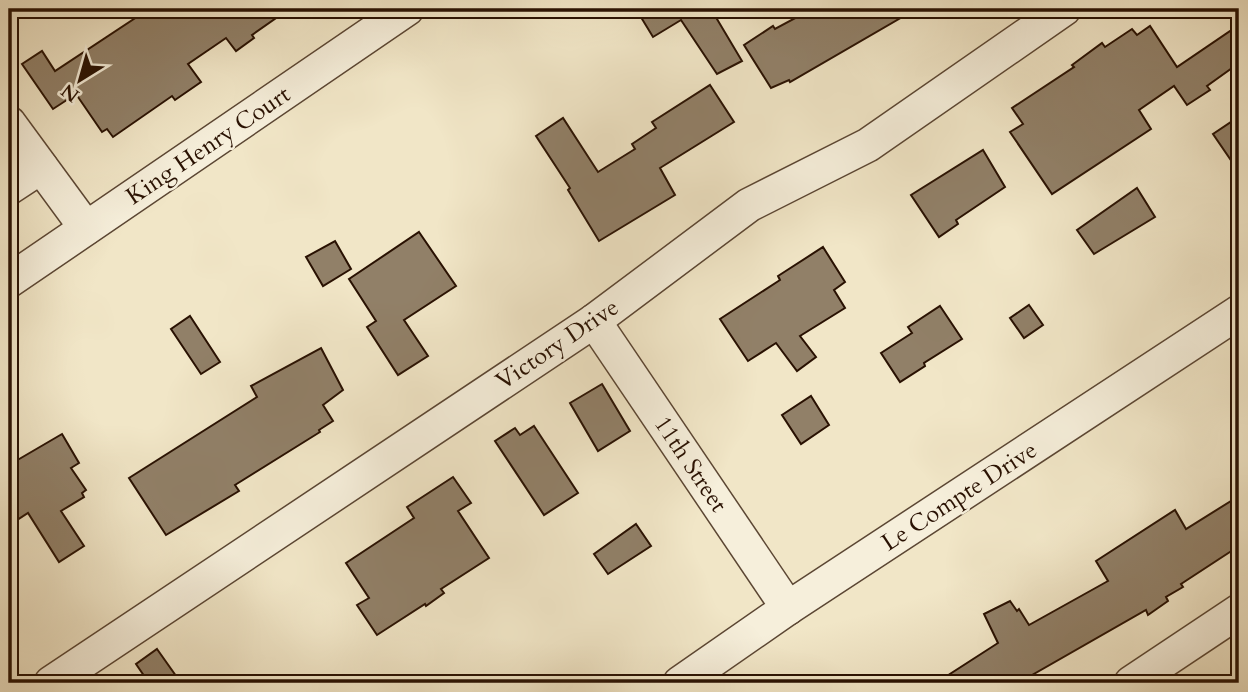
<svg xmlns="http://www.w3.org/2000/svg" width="1248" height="692" font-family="Cardo,serif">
<rect width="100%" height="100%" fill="#f1e6c7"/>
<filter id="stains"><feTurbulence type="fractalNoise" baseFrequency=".00286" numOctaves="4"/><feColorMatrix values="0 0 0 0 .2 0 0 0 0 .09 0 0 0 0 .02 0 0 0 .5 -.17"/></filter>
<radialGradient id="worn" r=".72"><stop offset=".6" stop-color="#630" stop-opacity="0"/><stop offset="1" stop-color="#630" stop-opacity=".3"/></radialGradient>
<!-- building -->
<g fill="#918068" stroke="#291102" stroke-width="2">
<path d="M149 9H289L252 35 254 38 236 51 226 38 188 64 201 82 175 100 172 96 113 137 107 129 102 132 76 94 53 109 22 64 42 51 55 71Z"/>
<path d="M636 9H711L742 61 717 74 681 20 653 37Z"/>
<path d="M812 9H916L790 82 789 80 771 88 744 45 773 26 775 29Z"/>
<path d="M1239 25V63L1207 86 1210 90 1187 105 1174 86 1139 110 1151 129 1052 194 1010 132 1023 124 1012 108 1074 67 1072 65 1102 43 1105 47 1132 29 1137 35 1150 26 1177 67Z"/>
<path d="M710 85 734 122 660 168 675 195 599 241 568 190 570 188 536 136 563 118 598 172 635 149 632 144 656 128 652 122Z"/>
<path d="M1231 122 1239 134V172L1213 134Z"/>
<path d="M983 150 1005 187 956 220 958 224 939 237 911 195Z"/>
<path d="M1137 188 1155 217 1094 254 1077 230Z"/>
<path d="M419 232 456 286 404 320 428 356 398 375 367 327 376 321 349 279Z"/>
<path d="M335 241 351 269 323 286 306 257Z"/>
<path d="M823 247 845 282 834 290 845 308 800 336 816 357 797 371 776 343 748 361 720 319 780 280 778 276Z"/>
<path d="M1029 305 1043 325 1024 338 1010 318Z"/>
<path d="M940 306 962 339 924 363 925 366 900 382 881 353 912 333 908 327Z"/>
<path d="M190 316 220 362 201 374 171 329Z"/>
<path d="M321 348 343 390 323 405 333 421 319 430 320 432 235 485 239 491 166 535 129 478 257 397 251 386Z"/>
<path d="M602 384 630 431 598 451 570 403Z"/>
<path d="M811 396 829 425 801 444 782 415Z"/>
<path d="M534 426 578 493 544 515 495 441 515 428 520 435Z"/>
<path d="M62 434 79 463 71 468 86 490 82 493 84 497 61 511 84 546 59 562 28 513 17 520 9 507V465Z"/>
<path d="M453 477 471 503 458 511 489 558 441 589 444 593 426 606 425 604 377 635 357 605 369 598 346 563 414 518 407 507Z"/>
<path d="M1239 496V546L1181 584 1183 587 1166 597 1168 601 1148 615 1146 610 1018 683H936L998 643 984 614 1010 601 1017 611 1019 609 1029 625 1108 581 1096 561 1175 510 1186 529Z"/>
<path d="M636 524 651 546 608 574 594 554Z"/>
<path d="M157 649 181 683H149L136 664Z"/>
</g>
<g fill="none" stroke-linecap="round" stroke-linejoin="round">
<!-- minor casing -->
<g stroke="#5b4633" stroke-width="36">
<g id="minor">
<path d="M9 123 86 228"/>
<path d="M9 188 41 167"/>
<path d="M9 281 407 9"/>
<path d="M594 321 788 608"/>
<path d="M51 683 594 321 749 205 868 145 1064 9"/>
<path d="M680 683 788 608 1239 312"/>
<path d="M1131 683 1239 611"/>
</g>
</g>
<!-- minor -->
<use href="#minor" stroke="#f6efdb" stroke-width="33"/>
</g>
<g text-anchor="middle" stroke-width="5" stroke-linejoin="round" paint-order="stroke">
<!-- street labels -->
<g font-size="24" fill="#291102" stroke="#f6efdb">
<text transform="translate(208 145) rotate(-34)" y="8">King Henry Court</text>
<text transform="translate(557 344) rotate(-34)" y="8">Victory Drive</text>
<text transform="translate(691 464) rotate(56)" y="8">11th Street</text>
<text transform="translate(959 496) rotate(-33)" y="8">Le Compte Drive</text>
</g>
</g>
<!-- margin -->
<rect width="1248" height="692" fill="none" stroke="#f1e6c7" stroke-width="35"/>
<rect x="10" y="10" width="1227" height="671" fill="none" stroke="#291102" stroke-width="3.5"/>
<rect x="18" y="18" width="1213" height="657" fill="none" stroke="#291102" stroke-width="2"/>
<!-- north arrow -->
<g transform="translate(80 80) rotate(217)" stroke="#f6efdb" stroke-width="5" paint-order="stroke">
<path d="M0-5L12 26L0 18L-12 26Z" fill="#291102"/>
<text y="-10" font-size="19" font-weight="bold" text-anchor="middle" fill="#291102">N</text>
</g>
<rect width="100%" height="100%" filter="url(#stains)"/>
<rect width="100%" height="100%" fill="url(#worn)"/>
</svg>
